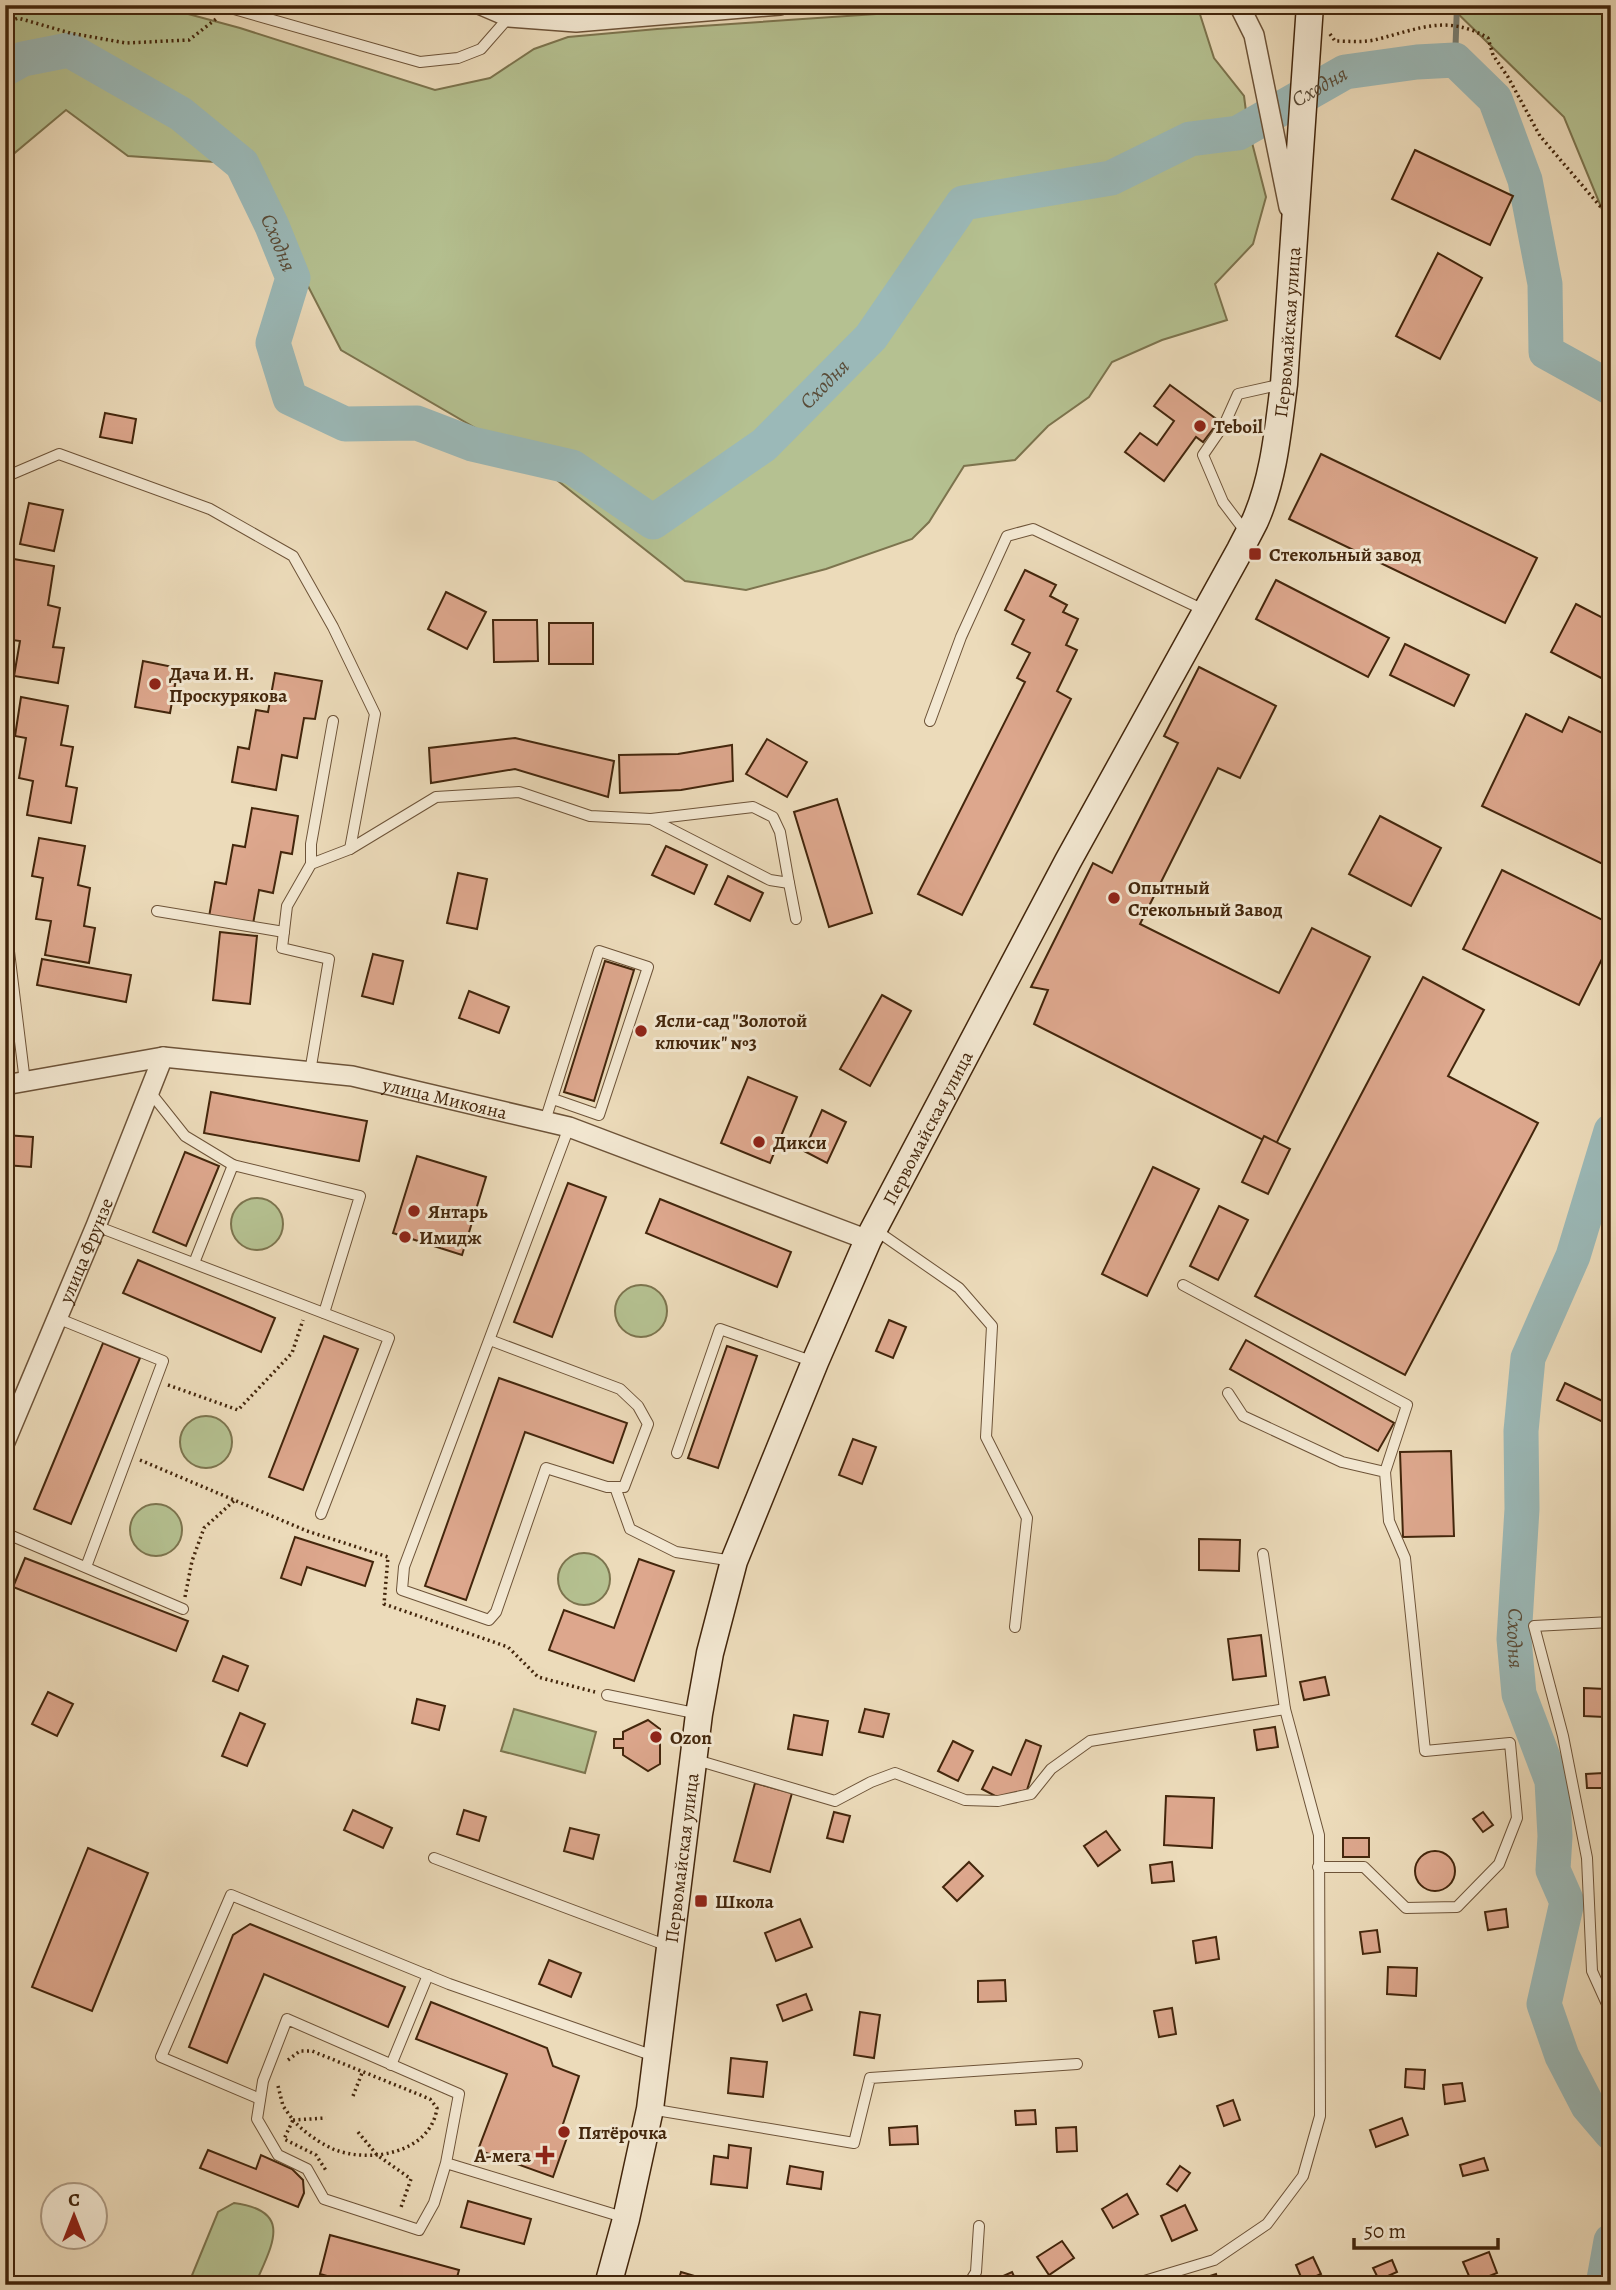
<svg xmlns="http://www.w3.org/2000/svg" width="1616" height="2290" font-family="Alegreya,serif">
<rect width="100%" height="100%" fill="#ecdbba"/>
<filter id="stains"><feTurbulence type="fractalNoise" baseFrequency=".00286" numOctaves="4"/><feColorMatrix values="0 0 0 0 .2 0 0 0 0 .09 0 0 0 0 .02 0 0 0 .5 -.17"/></filter>
<radialGradient id="worn" r=".72"><stop offset=".6" stop-color="#630" stop-opacity="0"/><stop offset="1" stop-color="#630" stop-opacity=".3"/></radialGradient>
<!-- green -->
<g fill="#b5c191" stroke="#7c744e" stroke-width="2">
<path d="M5 5H155L240 28 435 90 490 78 534 49 568 37 657 29 1009 5H1197L1214 58 1244 96 1248 127 1266 197 1253 244 1215 284 1227 320 1162 340 1112 362 1089 397 1048 426 1015 460 964 466 929 522 912 539 826 569 746 590 685 581 534 462 341 350 245 164 128 156 66 110 5 161Z"/>
<path d="M1449 5H1611V231L1564 117Z"/>
<circle cx="257" cy="1224" r="26"/>
<circle cx="641" cy="1311" r="26"/>
<circle cx="206" cy="1442" r="26"/>
<circle cx="156" cy="1530" r="26"/>
<circle cx="584" cy="1579" r="26"/>
<path d="M514 1709 596 1732 585 1773 501 1751Z"/>
<path d="M234 2203C295 2211 271 2246 255 2285H188L218 2212Z"/>
</g>
<g fill="none" stroke-linecap="round" stroke-linejoin="round">
<!-- stream -->
<path stroke="#787e73" stroke-width="6" d="M1455 60 1457 5"/>
<!-- river -->
<g stroke="#9bb9b8" stroke-width="35">
<path id="s1" d="M5 69 23 59 69 50 181 114 242 164 272 226 293 278 273 343 290 398 345 424 417 423 472 444 572 467 653 522 764 445 871 337 963 203 1111 178 1190 139 1238 133 1345 72 1417 62 1455 60 1495 99 1525 180 1545 284 1546 352 1611 388"/>
<path id="s2" d="M1611 1131 1573 1256 1528 1358 1521 1431 1522 1509 1514 1639 1519 1694 1552 1781 1555 1836 1553 1870 1567 1902 1544 2004 1562 2056 1588 2106 1611 2133"/>
<path d="M1603 2285 1611 2241"/>
</g>
</g>
<!-- building -->
<g fill="#dda78d" stroke="#43260c" stroke-width="2">
<path d="M1415 150 1513 196 1490 245 1392 199Z"/>
<path d="M1438 253 1482 278 1440 359 1396 336Z"/>
<path d="M1170 385 1219 421 1203 442 1196 437 1164 481 1125 452 1140 433 1157 445 1174 421 1154 406Z"/>
<path d="M105 413 136 419 132 443 100 437Z"/>
<path d="M1321 454 1537 558 1505 623 1289 519Z"/>
<path d="M29 503 63 510 54 551 20 544Z"/>
<path d="M8 558 54 566 48 605 60 608 53 647 64 648 58 683 14 676 20 641 5 639 13 598 5 597Z"/>
<path d="M1025 570 1056 585 1050 596 1067 605 1063 612 1078 619 1066 645 1077 650 1057 691 1071 699 962 915 918 894 1025 682 1017 678 1030 653 1012 644 1024 620 1005 610Z"/>
<path d="M1276 580 1389 638 1368 677 1256 619Z"/>
<path d="M446 592 486 612 467 649 428 629Z"/>
<path d="M1576 604 1611 622V683L1551 652Z"/>
<path d="M493 620H537L538 661 494 662Z"/>
<rect x="549" y="623" width="44" height="41"/>
<path d="M1405 644 1469 675 1454 706 1390 675Z"/>
<path d="M143 661 178 668 170 713 135 707Z"/>
<path d="M1199 667 1276 706 1240 778 1218 768 1140 924 1279 993 1312 928 1370 957 1275 1146 1034 1024 1048 990 1031 987 1093 863 1112 873 1178 743 1164 736Z"/>
<path d="M275 673 322 681 315 719 304 718 297 758 282 755 276 790 232 782 238 747 249 749 256 710 268 712Z"/>
<path d="M21 697 68 706 61 745 73 747 66 786 77 788 71 823 27 815 33 781 19 778 26 738 15 736Z"/>
<path d="M1526 714 1562 732 1569 717 1611 737V868L1482 806Z"/>
<path d="M515 738 614 761 608 797 515 769 431 783 429 748Z"/>
<path d="M767 739 807 762 787 797 746 774Z"/>
<path d="M732 745 733 781 681 790 620 793 619 755 678 754Z"/>
<path d="M837 799 872 913 829 927 794 812Z"/>
<path d="M252 808 298 816 292 854 281 852 273 893 259 890 253 924 209 917 215 882 226 884 233 845 245 847Z"/>
<path d="M1380 816 1441 848 1411 906 1349 874Z"/>
<path d="M39 838 85 846 78 885 90 888 84 926 95 928 89 963 45 955 51 921 36 919 43 878 32 876Z"/>
<path d="M666 846 707 865 694 894 652 875Z"/>
<path d="M1502 870 1611 924V941L1579 1005 1463 949Z"/>
<path d="M458 873 487 879 477 929 447 923Z"/>
<path d="M728 876 763 893 750 921 715 904Z"/>
<path d="M220 932 257 936 250 1004 213 1000Z"/>
<path d="M373 954 403 961 393 1004 362 996Z"/>
<path d="M42 959 131 975 126 1002 37 985Z"/>
<path d="M605 961 634 970 594 1101 564 1092Z"/>
<path d="M1423 977 1484 1010 1448 1076 1538 1123 1405 1375 1255 1296Z"/>
<path d="M469 991 509 1007 499 1033 459 1018Z"/>
<path d="M882 995 911 1011 870 1086 840 1069Z"/>
<path d="M748 1077 797 1097 770 1163 721 1143Z"/>
<path d="M211 1092 367 1121 359 1161 204 1133Z"/>
<path d="M822 1110 846 1122 827 1163 804 1151Z"/>
<path d="M5 1135 33 1137 31 1167 5 1165Z"/>
<path d="M1264 1136 1290 1149 1268 1194 1242 1182Z"/>
<path d="M185 1152 219 1166 186 1246 153 1232Z"/>
<path d="M417 1156 486 1177 462 1255 393 1233Z"/>
<path d="M1153 1167 1199 1189 1147 1296 1102 1274Z"/>
<path d="M568 1183 606 1197 552 1337 514 1322Z"/>
<path d="M660 1199 791 1252 777 1287 646 1233Z"/>
<path d="M1219 1206 1248 1220 1218 1280 1190 1266Z"/>
<path d="M138 1260 275 1318 261 1352 123 1293Z"/>
<path d="M889 1320 906 1327 893 1358 876 1351Z"/>
<path d="M324 1336 358 1349 303 1490 269 1477Z"/>
<path d="M1246 1340 1394 1423 1378 1451 1230 1369Z"/>
<path d="M103 1343 140 1358 71 1524 34 1509Z"/>
<path d="M727 1346 757 1356 718 1468 688 1458Z"/>
<path d="M499 1378 627 1423 613 1463 525 1432 466 1600 425 1586Z"/>
<path d="M1565 1383 1611 1405V1411L1605 1423 1557 1400Z"/>
<path d="M853 1439 876 1447 862 1484 839 1475Z"/>
<path d="M1451 1451 1454 1536 1403 1537 1400 1452Z"/>
<path d="M295 1537 373 1562 365 1586 307 1567 301 1585 281 1578Z"/>
<path d="M1199 1539 1240 1540 1239 1571 1199 1570Z"/>
<path d="M25 1558 188 1621 176 1651 13 1587Z"/>
<path d="M639 1559 674 1571 634 1681 549 1650 564 1610 614 1628Z"/>
<path d="M1261 1635 1266 1676 1233 1680 1228 1639Z"/>
<path d="M223 1656 248 1666 238 1691 213 1681Z"/>
<path d="M1325 1677 1329 1695 1304 1700 1300 1682Z"/>
<path d="M1584 1688 1605 1689 1604 1717 1584 1716Z"/>
<path d="M48 1692 73 1704 57 1736 32 1724Z"/>
<path d="M417 1699 445 1706 439 1730 412 1723Z"/>
<path d="M865 1709 889 1714 883 1737 859 1732Z"/>
<path d="M240 1713 265 1724 247 1766 222 1756Z"/>
<path d="M794 1715 828 1721 822 1755 788 1749Z"/>
<path d="M648 1720 660 1729V1764L648 1771 623 1755V1748H614V1739H623V1732Z"/>
<path d="M1275 1727 1278 1747 1257 1750 1254 1730Z"/>
<path d="M1026 1740 1041 1746 1027 1790 997 1797 982 1789 993 1767 1011 1775Z"/>
<path d="M953 1741 973 1751 958 1781 938 1771Z"/>
<path d="M1603 1773 1604 1788H1587L1586 1774Z"/>
<path d="M755 1783 792 1793 770 1872 734 1861Z"/>
<path d="M1166 1796 1214 1798 1212 1848 1164 1845Z"/>
<path d="M353 1810 392 1828 383 1848 344 1830Z"/>
<path d="M464 1810 486 1817 479 1841 457 1834Z"/>
<path d="M834 1812 850 1816 843 1842 827 1838Z"/>
<path d="M1483 1812 1493 1825 1483 1832 1473 1819Z"/>
<path d="M570 1828 599 1835 593 1859 564 1851Z"/>
<path d="M1106 1831 1120 1850 1098 1866 1084 1846Z"/>
<rect x="1343" y="1838" width="26" height="19"/>
<path d="M88 1848 148 1873 92 2011 32 1987Z"/>
<circle cx="1435" cy="1871" r="20"/>
<path d="M969 1862 983 1876 957 1901 943 1887Z"/>
<path d="M1172 1862 1174 1881 1152 1883 1150 1865Z"/>
<path d="M1506 1909 1508 1927 1488 1930 1485 1912Z"/>
<path d="M800 1919 812 1947 776 1961 765 1933Z"/>
<path d="M250 1924 405 1987 388 2027 264 1974 227 2063 189 2047 233 1935Z"/>
<path d="M1377 1930 1380 1952 1363 1954 1360 1932Z"/>
<path d="M1216 1937 1219 1959 1196 1963 1193 1941Z"/>
<path d="M549 1960 581 1973 571 1997 539 1984Z"/>
<path d="M1388 1967 1417 1968 1416 1996 1387 1994Z"/>
<path d="M1005 1980 1006 2001 978 2002V1981Z"/>
<path d="M806 1994 812 2010 783 2021 777 2005Z"/>
<path d="M431 2002 547 2048 553 2066 579 2076 562 2127 570 2129 553 2177 478 2150 507 2074 416 2039Z"/>
<path d="M1172 2008 1176 2034 1159 2037 1154 2011Z"/>
<path d="M860 2012 880 2015 874 2058 854 2055Z"/>
<path d="M731 2058 767 2062 763 2097 728 2093Z"/>
<path d="M1406 2069 1425 2070 1424 2089 1405 2087Z"/>
<path d="M1462 2083 1465 2101 1445 2104 1443 2085Z"/>
<path d="M1233 2100 1240 2120 1224 2126 1217 2106Z"/>
<path d="M1035 2110 1036 2124 1016 2125 1015 2111Z"/>
<path d="M1402 2118 1408 2135 1376 2147 1370 2130Z"/>
<path d="M917 2126 918 2144 890 2145 889 2128Z"/>
<path d="M1076 2127 1077 2151 1057 2152 1056 2128Z"/>
<path d="M729 2145 751 2148 747 2188 711 2184 714 2156 728 2158Z"/>
<path d="M208 2150 256 2169 261 2155 292 2169 303 2180 304 2193 298 2207 200 2168Z"/>
<path d="M1484 2158 1488 2170 1463 2176 1460 2165Z"/>
<path d="M790 2166 823 2172 821 2189 787 2184Z"/>
<path d="M1180 2166 1190 2173 1177 2191 1167 2184Z"/>
<path d="M1127 2194 1138 2214 1113 2228 1102 2209Z"/>
<path d="M468 2201 531 2219 524 2244 461 2227Z"/>
<path d="M1185 2205 1197 2230 1172 2241 1161 2216Z"/>
<path d="M330 2235 459 2270 455 2285H358L320 2274Z"/>
<path d="M1062 2241 1074 2258 1049 2275 1037 2257Z"/>
<path d="M1489 2252 1497 2273 1472 2283 1463 2262Z"/>
<path d="M1313 2257 1321 2274 1303 2282 1296 2265Z"/>
<path d="M1392 2260 1397 2272 1379 2280 1373 2268Z"/>
<path d="M681 2272 701 2278 699 2285H677Z"/>
<path d="M1012 2272 1018 2285H994L992 2281Z"/>
<path d="M1216 2274 1219 2285H1185V2284Z"/>
</g>
<g fill="none" stroke-linecap="round" stroke-linejoin="round">
<!-- lane casing -->
<g stroke="#6d5338" stroke-width="12">
<g id="lane">
<path d="M220 5 420 62 458 58 481 49 509 17"/>
<path d="M5 477 59 454 210 509 293 556 333 627 375 714 350 849"/>
<path d="M1245 531 1223 502 1203 455 1225 423 1238 394 1283 384"/>
<path d="M930 721 961 637 1007 536 1033 529 1206 611"/>
<path d="M311 864V844L333 721"/>
<path d="M789 883 796 919"/>
<path d="M157 911 284 932"/>
<path d="M5 919 25 1082"/>
<path d="M310 1072 329 959 282 948 287 906 311 864 350 849 436 797 519 792 590 816 651 819 770 880 789 883 780 832 773 817 753 807 651 819"/>
<path d="M150 1092 185 1136 233 1165"/>
<path d="M545 1121 599 951 648 967 599 1115 553 1099"/>
<path d="M96 1226 389 1338 321 1514"/>
<path d="M874 1229 959 1288 992 1326 986 1437 1027 1518 1015 1627"/>
<path d="M194 1263 233 1165 360 1196 324 1313"/>
<path d="M1183 1285 1407 1405 1385 1472"/>
<path d="M57 1318 163 1361 86 1567"/>
<path d="M490 1340 620 1389 638 1406 648 1424 624 1487H607L546 1468 496 1612 489 1620 402 1590 404 1567 569 1127"/>
<path d="M1228 1393 1243 1416 1342 1462 1385 1472 1389 1521 1405 1558 1425 1751 1510 1743 1517 1818 1499 1864 1457 1907 1406 1908 1364 1867H1318"/>
<path d="M677 1453 720 1329 814 1362"/>
<path d="M615 1487 630 1529 676 1552 733 1561"/>
<path d="M5 1533 183 1609"/>
<path d="M1611 1622 1534 1626 1563 1736 1587 1858 1592 1971 1611 2013"/>
<path d="M607 1695 699 1714"/>
<path d="M693 1759 835 1801 871 1782 895 1773 965 1800 998 1801 1031 1794 1051 1769 1090 1741 1285 1709"/>
<path d="M434 1858 668 1946"/>
<path d="M391 2065 428 1975"/>
<path d="M260 2099 161 2057 231 1895 449 1984 654 2056"/>
<path d="M650 2109 854 2143 870 2078 1077 2064"/>
<path d="M446 2163 434 2203 419 2230 324 2199 307 2169 278 2155 257 2119 263 2081 287 2019 459 2094 446 2163 626 2218"/>
<path d="M968 2285 976 2272 979 2226"/>
<path d="M1131 2285 1214 2260 1267 2224 1303 2176 1320 2116 1319 1835 1285 1709 1263 1554"/>
</g>
</g>
<!-- street casing -->
<g stroke="#6d5338" stroke-width="22">
<g id="street">
<path d="M481 5 509 17 576 22 780 5"/>
<path d="M1239 5 1254 35 1289 207"/>
<path id="s3" d="M5 1085 163 1057 352 1076 569 1127 868 1240"/>
<path id="s4" d="M5 1442 96 1226 163 1057"/>
</g>
</g>
<!-- secondary casing -->
<g stroke="#43260c" stroke-width="29">
<g id="secondary">
<path id="s5" d="M608 2285 626 2219 650 2109 699 1714 710 1653 734 1561 815 1362 868 1240 1068 861 1240 550C1245 540 1250 531 1255 521 1274 478 1278 430 1284 384L1310 5"/>
</g>
</g>
<!-- path -->
<g stroke="#43260c" stroke-width="3.5" stroke-dasharray="2 3.5" stroke-linecap="butt">
<path d="M5 23 18 18 70 33 126 43 189 40 216 19"/>
<path d="M1330 34 1335 41C1348 41 1365 43 1378 39 1419 29 1447 14 1488 38L1493 55 1508 77 1540 136 1611 219"/>
<path d="M1611 95V106"/>
<path d="M168 1385 238 1410 292 1353 303 1320"/>
<path d="M140 1460 307 1531 388 1557 384 1604 508 1647 538 1677 595 1692"/>
<path d="M185 1597 192 1561 204 1528 235 1500"/>
<path d="M288 2060 300 2051H312L430 2099 437 2108C431 2153 370 2164 333 2149 318 2142 304 2132 293 2120"/>
<path d="M278 2086 283 2106 293 2120 284 2139 316 2155 327 2172"/>
<path d="M353 2096 362 2073"/>
<path d="M293 2120 326 2118"/>
<path d="M358 2132 377 2155 411 2179 400 2210"/>
</g>
<!-- lane -->
<use href="#lane" stroke="#f3e8d2" stroke-width="10"/>
<!-- street -->
<use href="#street" stroke="#f3e8d2" stroke-width="19"/>
<!-- secondary -->
<use href="#secondary" stroke="#f3e8d2" stroke-width="26"/>
</g>
<!-- markers -->
<g fill="#8f2418" stroke="#f3e8d2" stroke-width="2.5">
<circle cx="1200" cy="426" r="7"/>
<rect x="1248" y="547" width="14" height="14" rx="3.5"/>
<circle cx="155" cy="684" r="7"/>
<circle cx="1114" cy="898" r="7"/>
<circle cx="641" cy="1031" r="7"/>
<circle cx="759" cy="1142" r="7"/>
<circle cx="414" cy="1211" r="7"/>
<circle cx="405" cy="1237" r="7"/>
<circle cx="656" cy="1737" r="7"/>
<rect x="694" y="1894" width="14" height="14" rx="3.5"/>
<circle cx="564" cy="2132" r="7"/>
<path d="M541.5 2144.5h7v7h7v7h-7v7h-7v-7h-7v-7h7z"/>
</g>
<g text-anchor="middle" stroke-width="6" stroke-linejoin="round" paint-order="stroke">
<!-- street labels -->
<g font-size="19" fill="#43260c" stroke="#f3e8d2">
<text dy="7" stroke="none"><textPath href="#s5" startOffset="2093">Первомайская улица</textPath></text>
<text dy="7" stroke="none"><textPath href="#s3" startOffset="446">улица Микояна</textPath></text>
<text dy="7" stroke="none"><textPath href="#s5" startOffset="1211">Первомайская улица</textPath></text>
<text dy="7" stroke="none"><textPath href="#s4" startOffset="208">улица Фрунзе</textPath></text>
<text dy="7" stroke="none"><textPath href="#s5" startOffset="434">Первомайская улица</textPath></text>
</g>
<!-- poi labels -->
<g font-size="19" font-weight="bold" fill="#43260c" stroke="#f3e8d2" text-anchor="start">
<text x="1214" y="433">Teboil</text>
<text x="1269" y="561">Стекольный завод</text>
<text x="169" y="680">Дача И. Н.<tspan x="169" dy="22">Проскурякова</tspan></text>
<text x="1128" y="894">Опытный<tspan x="1128" dy="22">Стекольный Завод</tspan></text>
<text x="655" y="1027">Ясли-сад "Золотой<tspan x="655" dy="22">ключик" №3</tspan></text>
<text x="773" y="1149">Дикси</text>
<text x="428" y="1218">Янтарь</text>
<text x="419" y="1244">Имидж</text>
<text x="670" y="1744">Ozon</text>
<text x="715" y="1908">Школа</text>
<text x="578" y="2139">Пятёрочка</text>
<text x="531" y="2162" text-anchor="end">А-мега</text>
</g>
<!-- water labels -->
<g font-size="21" font-style="italic" fill="#594b37" stroke="#f3e8d2">
<text dy="7" stroke="none"><textPath href="#s1" startOffset="1748">Сходня</textPath></text>
<text dy="7" stroke="none"><textPath href="#s1" startOffset="362">Сходня</textPath></text>
<text dy="7" stroke="none"><textPath href="#s1" startOffset="1139">Сходня</textPath></text>
<text dy="7" stroke="none"><textPath href="#s2" startOffset="523">Сходня</textPath></text>
</g>
</g>
<!-- margin -->
<rect width="1616" height="2290" fill="none" stroke="#ecdbba" stroke-width="28"/>
<rect x="7" y="7" width="1602" height="2276" fill="none" stroke="#43260c" stroke-width="3.5"/>
<rect x="14" y="14" width="1588" height="2262" fill="none" stroke="#43260c" stroke-width="2"/>
<!-- north arrow -->
<g transform="translate(74 2216)"><circle r="33" fill="#f3e8d2" stroke="#ad9a83" stroke-width="2"/>
<path d="M0-5L12 26L0 18L-12 26Z" fill="#8f2418"/>
<text y="-10" font-size="19" font-weight="bold" text-anchor="middle" fill="#43260c">С</text>
</g>
<!-- scale -->
<path d="M1354 2238v10h144v-10" fill="none" stroke="#43260c" stroke-width="3.5"/>
<text x="1364" y="2238" font-size="21" fill="#43260c" stroke="#f3e8d2" stroke-width="5" paint-order="stroke">50 m</text>
<rect width="100%" height="100%" filter="url(#stains)"/>
<rect width="100%" height="100%" fill="url(#worn)"/>
</svg>
